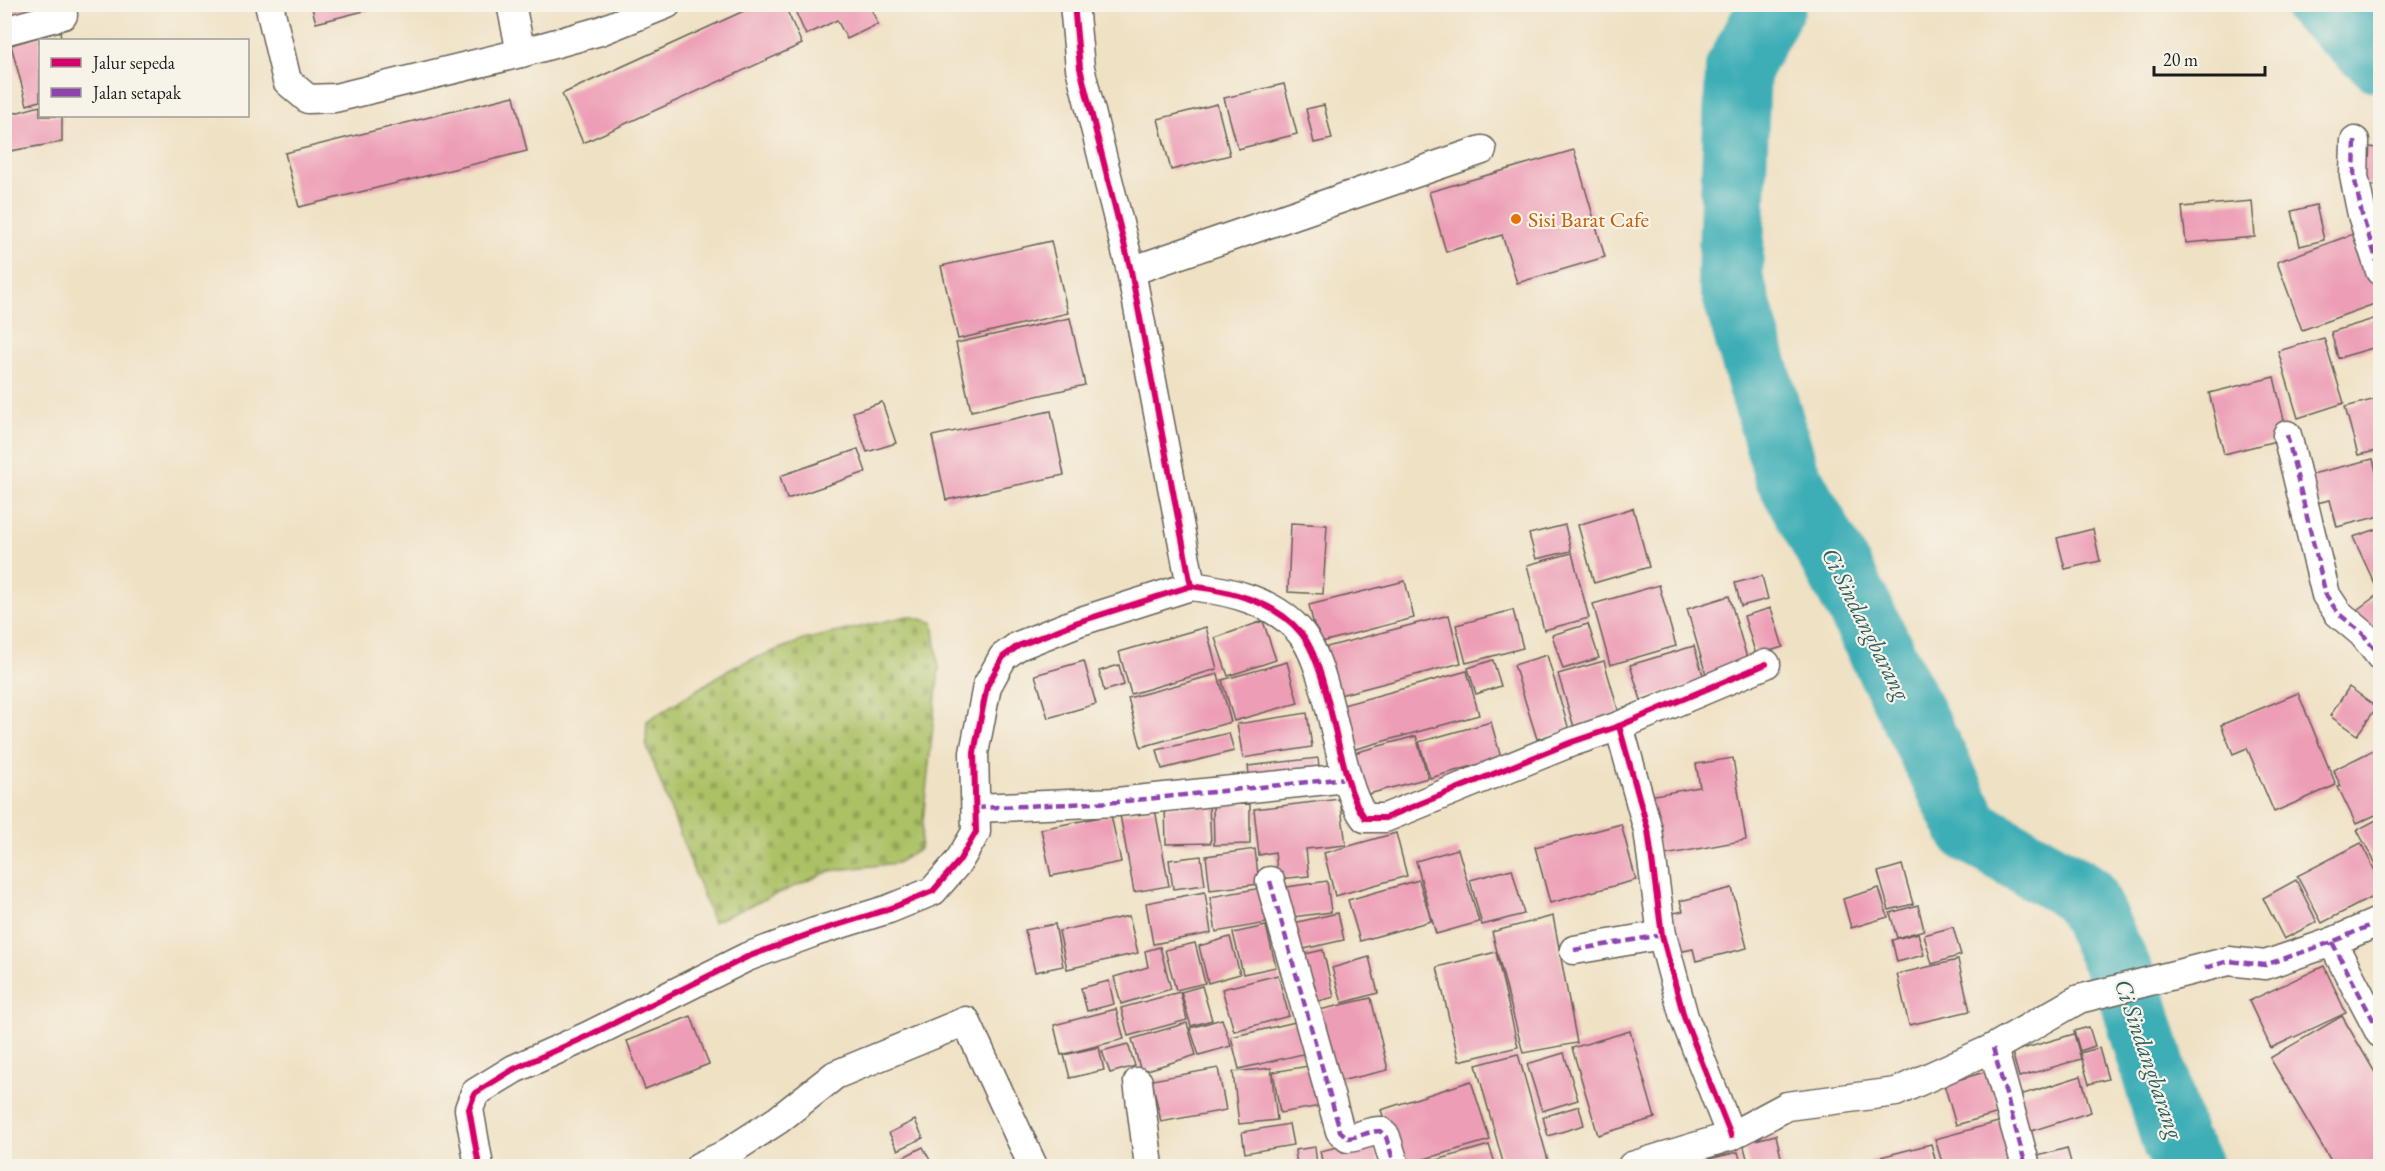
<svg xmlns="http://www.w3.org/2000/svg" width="2385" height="1171" font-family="'EB Garamond',serif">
<defs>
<pattern id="cemetery-stones" width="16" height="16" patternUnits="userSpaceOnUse" patternTransform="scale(1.5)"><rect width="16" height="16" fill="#acc165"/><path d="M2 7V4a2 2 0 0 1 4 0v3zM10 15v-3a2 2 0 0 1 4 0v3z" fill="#93a557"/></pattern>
</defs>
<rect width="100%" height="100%" fill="#f7f3e8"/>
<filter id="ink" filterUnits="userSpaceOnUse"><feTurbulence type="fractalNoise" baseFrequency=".0167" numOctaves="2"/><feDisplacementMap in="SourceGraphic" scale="12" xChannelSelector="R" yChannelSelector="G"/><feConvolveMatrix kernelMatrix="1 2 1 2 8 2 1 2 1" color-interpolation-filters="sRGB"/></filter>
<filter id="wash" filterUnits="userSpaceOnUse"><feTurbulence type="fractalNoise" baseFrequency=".008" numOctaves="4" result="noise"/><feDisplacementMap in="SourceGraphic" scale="24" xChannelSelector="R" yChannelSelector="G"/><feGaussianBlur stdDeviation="1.35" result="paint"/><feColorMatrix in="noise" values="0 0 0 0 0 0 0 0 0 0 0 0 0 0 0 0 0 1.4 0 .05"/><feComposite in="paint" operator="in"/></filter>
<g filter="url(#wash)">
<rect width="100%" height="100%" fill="#efe1c4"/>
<!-- cemetery -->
<path fill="url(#cemetery-stones)" stroke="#646e40" stroke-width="1.5" d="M908 616 933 622 939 668 920 849 897 863 830 871 713 922 646 744 647 721 735 666 803 640Z"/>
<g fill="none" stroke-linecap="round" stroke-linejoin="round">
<!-- river -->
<g stroke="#3caeb6" stroke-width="66">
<path d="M1773 4 1738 69 1730 277 1786 473 1857 603 1970 830 2083 894 2134 1002 2174 1141 2190 1166"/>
<path d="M2317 4 2380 60"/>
</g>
</g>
<g id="blocks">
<!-- building -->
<g fill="#ed9eb6">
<path d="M311 4H388V5L316 23Z"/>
<path d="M759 4H784L802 44 583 143 562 94Z"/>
<path d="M792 4H869L878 24 847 39 837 20 806 35Z"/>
<path d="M4 5H48L7 17Z"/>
<path d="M60 31 61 40H40V101L27 105 11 45Z"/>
<path d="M1284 84 1297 134 1238 149 1224 98Z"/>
<path d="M514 96 527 151 299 207 285 153Z"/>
<path d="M1217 104 1230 155 1171 170 1158 119Z"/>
<path d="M1324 105 1332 139 1314 143 1306 109Z"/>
<path d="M40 106V116H62V142L4 152V116Z"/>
<path d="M2366 146 2380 149V187L2358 182Z"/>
<path d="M1574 150 1605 257 1517 283 1502 235 1446 252 1429 192Z"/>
<path d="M2252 201 2255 237 2186 243 2182 207Z"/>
<path d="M2316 205 2324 240 2300 246 2292 211Z"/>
<path d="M2356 233 2380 302 2302 330 2277 262Z"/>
<path d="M1051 241 1068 313 958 339 941 266Z"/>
<path d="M2380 317V346L2338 358 2331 332Z"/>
<path d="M1070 318 1085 385 971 411 956 343Z"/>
<path d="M2324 338 2344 403 2298 418 2278 351Z"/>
<path d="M2274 377 2288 438 2224 454 2209 393Z"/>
<path d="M2380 398V450L2358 455 2345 407Z"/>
<path d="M882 402 896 443 867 452 853 412Z"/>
<path d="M1051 411 1064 475 946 500 932 436Z"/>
<path d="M858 449 866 472 787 499 780 476Z"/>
<path d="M2373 459 2380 488V516L2337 527 2330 500 2308 505 2300 477Z"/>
<path d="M1633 508 1649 567 1594 583 1578 525Z"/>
<path d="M1291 523 1327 525 1323 594 1288 592Z"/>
<path d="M1565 525 1571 551 1536 559 1529 534Z"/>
<path d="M2380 528V588L2377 589 2353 537Z"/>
<path d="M2093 529 2100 561 2065 569 2057 538Z"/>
<path d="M1572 553 1589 618 1544 630 1527 565Z"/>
<path d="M1762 576 1768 599 1741 606 1735 583Z"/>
<path d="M1405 581 1414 618 1318 643 1309 605Z"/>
<path d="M1659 585 1676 646 1610 665 1593 604Z"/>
<path d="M2380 593V640L2354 612Z"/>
<path d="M1729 596 1749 665 1707 678 1687 609Z"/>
<path d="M1771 608 1783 647 1756 655 1744 616Z"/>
<path d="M1513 610 1523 648 1466 663 1456 625Z"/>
<path d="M1449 615 1461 663 1332 697 1319 649Z"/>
<path d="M1263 621 1276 660 1228 676 1215 638Z"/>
<path d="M1588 624 1599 658 1563 669 1552 635Z"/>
<path d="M1206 627 1217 669 1131 694 1119 652Z"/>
<path d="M1694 646 1705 681 1641 700 1630 665Z"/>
<path d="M1547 655 1569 730 1537 739 1514 665Z"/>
<path d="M1493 660 1501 686 1476 694 1468 668Z"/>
<path d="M1084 661 1096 704 1048 718 1035 675Z"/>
<path d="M1604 661 1619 713 1574 727 1558 674Z"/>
<path d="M1287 662 1298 703 1234 721 1222 680Z"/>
<path d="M1119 665 1124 685 1104 691 1099 671Z"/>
<path d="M1467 671 1479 715 1348 751 1336 707Z"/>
<path d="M1218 674 1231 722 1141 747 1128 698Z"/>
<path d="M2349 687 2377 707 2357 735 2330 716Z"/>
<path d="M2298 693 2336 785 2274 812 2247 748 2233 754 2221 725Z"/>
<path d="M1307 713 1312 747 1243 758 1237 724Z"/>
<path d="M1491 722 1501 758 1430 778 1419 742Z"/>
<path d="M1229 733 1234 751 1162 769 1157 750Z"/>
<path d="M1416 736 1428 778 1361 796 1350 754Z"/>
<path d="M2380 747V813L2356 824 2338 787 2341 786 2333 770Z"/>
<path d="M1318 758 1320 775 1250 783 1248 766Z"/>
<path d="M1733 758 1746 840 1660 856 1649 796 1700 787 1696 764Z"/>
<path d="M1340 799 1346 845 1306 849 1309 876 1278 879 1275 852 1259 855 1254 809Z"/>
<path d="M1250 804V844L1214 845 1213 805Z"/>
<path d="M1209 806 1211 843 1166 844 1165 807Z"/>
<path d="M1155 809 1169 886 1134 892 1120 815Z"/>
<path d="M1111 815 1121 862 1051 876 1041 829Z"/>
<path d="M2380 818V871L2357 830Z"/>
<path d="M1621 824 1636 880 1550 903 1535 847Z"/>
<path d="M1396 833 1407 876 1335 896 1324 853Z"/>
<path d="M2361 843 2380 881V893L2322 923 2297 876Z"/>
<path d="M1255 849 1259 884 1210 890 1206 856Z"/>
<path d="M1458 849 1479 922 1436 934 1416 861Z"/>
<path d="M1201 856 1205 885 1173 889 1169 860Z"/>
<path d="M1902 865 1913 904 1889 910 1878 872Z"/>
<path d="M1512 869 1524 914 1482 925 1470 880Z"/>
<path d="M1419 880 1431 921 1360 941 1348 900Z"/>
<path d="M2296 880 2317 922 2284 939 2263 898Z"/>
<path d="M1327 881 1331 912 1285 918 1281 888Z"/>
<path d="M1261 888 1267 923 1216 932 1210 897Z"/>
<path d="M1732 888 1747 948 1696 961 1693 949 1674 953 1665 915 1683 911 1680 901Z"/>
<path d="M1879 888 1888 917 1851 928 1843 899Z"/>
<path d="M1205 892 1211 933 1153 944 1146 903Z"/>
<path d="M1918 905 1924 930 1897 938 1890 913Z"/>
<path d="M1338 913 1344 940 1295 951 1289 924Z"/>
<path d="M1129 916 1138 953 1067 969 1059 931Z"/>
<path d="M1553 916 1577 1043 1523 1053 1492 932Z"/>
<path d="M1055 924 1063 966 1035 972 1025 930Z"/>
<path d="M1266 926 1276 967 1243 974 1233 933Z"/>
<path d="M1953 927 1961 955 1932 964 1924 935Z"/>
<path d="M1918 933 1924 955 1897 962 1892 940Z"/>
<path d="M1230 937 1240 974 1208 983 1199 946Z"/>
<path d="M1195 943 1205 983 1176 990 1165 950Z"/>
<path d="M1160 947 1171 989 1121 1004 1114 977 1148 967 1145 951Z"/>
<path d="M1323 950 1334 997 1308 1004 1296 956Z"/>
<path d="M1496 952 1518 1047 1459 1061 1437 967Z"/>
<path d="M1369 957 1378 993 1342 1003 1332 968Z"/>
<path d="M1958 960 1970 1011 1909 1025 1897 974Z"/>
<path d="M2324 966 2346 1013 2271 1048 2249 1001Z"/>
<path d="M1278 975 1289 1016 1234 1031 1222 989Z"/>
<path d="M1109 981 1114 1004 1087 1011 1081 988Z"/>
<path d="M1202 986 1212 1020 1191 1026 1181 992Z"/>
<path d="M1180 992 1187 1020 1128 1036 1121 1008Z"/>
<path d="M1371 998 1388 1070 1331 1083 1315 1011Z"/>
<path d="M1116 1009 1124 1039 1061 1055 1054 1025Z"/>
<path d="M691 1016 709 1064 645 1089 627 1041Z"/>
<path d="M2342 1016 2380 1081V1166H2334L2270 1058Z"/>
<path d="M1222 1019 1231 1046 1199 1055 1190 1028Z"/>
<path d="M1300 1021 1307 1053 1239 1069 1231 1037Z"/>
<path d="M1187 1023 1196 1055 1141 1072 1132 1039Z"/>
<path d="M2089 1027 2095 1046 2080 1051 2074 1031Z"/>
<path d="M1630 1031 1655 1118 1598 1135 1572 1048Z"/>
<path d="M2074 1034 2081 1059 2019 1077 2012 1052Z"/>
<path d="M1128 1044 1135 1066 1110 1073 1102 1051Z"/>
<path d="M1099 1047 1104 1070 1070 1078 1064 1055Z"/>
<path d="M2099 1048 2108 1079 2089 1084 2080 1053Z"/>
<path d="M1564 1053 1578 1100 1542 1111 1527 1064Z"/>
<path d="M1518 1054 1548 1160 1524 1166H1504L1476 1065Z"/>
<path d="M1314 1065 1321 1106 1280 1113 1273 1072Z"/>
<path d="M1218 1068 1226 1110 1161 1122 1152 1080Z"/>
<path d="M1271 1068 1277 1120 1239 1124 1233 1072Z"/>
<path d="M1988 1071 1999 1113 1956 1125 1944 1084Z"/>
<path d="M2081 1076 2091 1112 2022 1134 2011 1098Z"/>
<path d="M1471 1081 1490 1140 1400 1166 1381 1110Z"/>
<path d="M1579 1106 1584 1125 1548 1136 1543 1117Z"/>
<path d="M915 1120 923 1138 898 1150 889 1133Z"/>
<path d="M2002 1121 2015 1166H1943L1935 1139Z"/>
<path d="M1289 1124 1293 1145 1245 1153 1242 1132Z"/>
<path d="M1776 1135 1783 1166H1749L1743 1143Z"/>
<path d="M1373 1139 1379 1166H1323L1320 1151Z"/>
<path d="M1931 1144 1937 1166H1871L1869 1160Z"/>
<path d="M1489 1145 1496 1166H1420L1444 1158Z"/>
<path d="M923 1147 933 1166H886Z"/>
<path d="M1315 1147 1317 1166H1297L1295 1150Z"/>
<path d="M2067 1148 2072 1166H2029L2027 1159Z"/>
<path d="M1738 1152 1742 1166H1680Z"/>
</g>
</g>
</g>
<g filter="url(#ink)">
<use href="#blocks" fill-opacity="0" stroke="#666157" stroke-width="1.5"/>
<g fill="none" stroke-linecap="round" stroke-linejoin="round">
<!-- minor casing -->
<g stroke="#666157" stroke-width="31">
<g id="minor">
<path d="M269 4 287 81 308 99 335 98 521 53 600 31 667 4"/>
<path d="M511 4 521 53"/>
<path d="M4 31 63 15"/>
<path d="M2355 141 2354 176 2362 215 2380 271"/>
<path d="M1131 271 1482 150"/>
<path d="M2287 435 2326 595 2338 613 2363 634 2380 656"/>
<path d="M1191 586C1230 591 1275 601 1301 633 1322 659 1332 721 1341 754 1347 776 1351 799 1365 818H1385L1572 742 1619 726 1648 830 1662 935 1684 1017 1731 1136"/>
<path d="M1619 726 1766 664"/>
<path d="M976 808 1117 802 1347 778"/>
<path d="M1270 881 1340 1131 1348 1138C1359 1137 1369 1131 1380 1131L1386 1137 1395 1166"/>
<path d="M2332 942 2380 1033"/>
<path d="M1574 950 1662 935"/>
<path d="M1993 1048 2026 1166"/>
<path d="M1138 1082 1149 1166"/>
<path d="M479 1166 469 1109 475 1093 514 1069 588 1036 747 957 815 932 889 909 933 891 959 861 976 832 974 753 987 686 1003 657 1018 646 1078 622 1191 586 1131 271 1080 68 1074 4"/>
<path d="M700 1166 724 1155 778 1120 835 1075 966 1021 1033 1166"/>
<path d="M1632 1166 1731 1136 1787 1106 1896 1092 1993 1048 2079 999 2229 961 2265 965 2332 942 2380 921"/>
</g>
</g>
<!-- minor -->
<use href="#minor" stroke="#fff" stroke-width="28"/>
<!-- quiet -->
<g stroke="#8e44ad" stroke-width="4.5" stroke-dasharray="9 4.5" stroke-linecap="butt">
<path d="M2355 141 2354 176 2362 215 2380 271"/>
<path d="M2287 435 2326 595 2338 613 2363 634 2380 656"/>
<path d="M976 808 1117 802 1347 778"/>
<path d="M1270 881 1340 1131 1348 1138C1359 1137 1369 1131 1380 1131L1386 1137 1395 1166"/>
<path d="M2332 942 2380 1033"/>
<path d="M1574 950 1662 935"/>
<path d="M2205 968 2229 961 2265 965 2332 942 2380 921"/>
<path d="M1993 1048 2026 1166"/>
<path d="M1637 1165 1638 1166"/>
</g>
<!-- cycleway casing -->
<g stroke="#f7f3e8" stroke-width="10">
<g id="cycleway">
<path d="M1191 586C1230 591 1275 601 1301 633 1322 659 1332 721 1341 754 1347 776 1351 799 1365 818H1385L1572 742 1619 726 1648 830 1662 935 1684 1017 1731 1136"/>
<path d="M1619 726 1766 664"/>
<path d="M479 1166 469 1109 475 1093 514 1069 588 1036 747 957 815 932 889 909 933 891 959 861 976 832 974 753 987 686 1003 657 1018 646 1078 622 1191 586 1131 271 1080 68 1074 4"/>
</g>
</g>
<!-- cycleway -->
<use href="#cycleway" stroke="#d6006c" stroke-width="6"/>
</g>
</g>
<!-- markers -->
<circle fill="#e8710a" stroke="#f7f3e8" stroke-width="2" cx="1516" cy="219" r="6"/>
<g text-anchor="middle" stroke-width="4.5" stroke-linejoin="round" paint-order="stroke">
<!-- food labels -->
<g font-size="22" fill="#c56008" stroke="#f7f3e8" text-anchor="start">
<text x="1528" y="227">Sisi Barat Cafe</text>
</g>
<!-- water labels -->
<g font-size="24" font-style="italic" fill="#2a5e61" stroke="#f7f3e8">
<text transform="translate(1866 624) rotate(63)" y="8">Ci Sindangbarang</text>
<text transform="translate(2149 1059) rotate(71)" y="8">Ci Sindangbarang</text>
</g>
</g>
<!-- margin -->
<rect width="2385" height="1171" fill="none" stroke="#f7f3e8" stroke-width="24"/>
<!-- legend -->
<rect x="39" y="39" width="210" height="78" fill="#f7f3e8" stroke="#9f9d96" stroke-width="1.5"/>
<rect x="51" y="58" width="30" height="9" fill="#d6006c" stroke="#9f9d96" stroke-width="1.5"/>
<text x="93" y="69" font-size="18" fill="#1c1c1c">Jalur sepeda</text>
<rect x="51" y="88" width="30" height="9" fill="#8e44ad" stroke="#9f9d96" stroke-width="1.5"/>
<text x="93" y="99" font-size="18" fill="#1c1c1c">Jalan setapak</text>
<!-- scale -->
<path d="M2154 66v9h111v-9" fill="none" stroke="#1c1c1c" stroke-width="3"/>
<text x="2163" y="66" font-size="18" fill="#1c1c1c" stroke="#f7f3e8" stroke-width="4.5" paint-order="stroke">20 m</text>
</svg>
